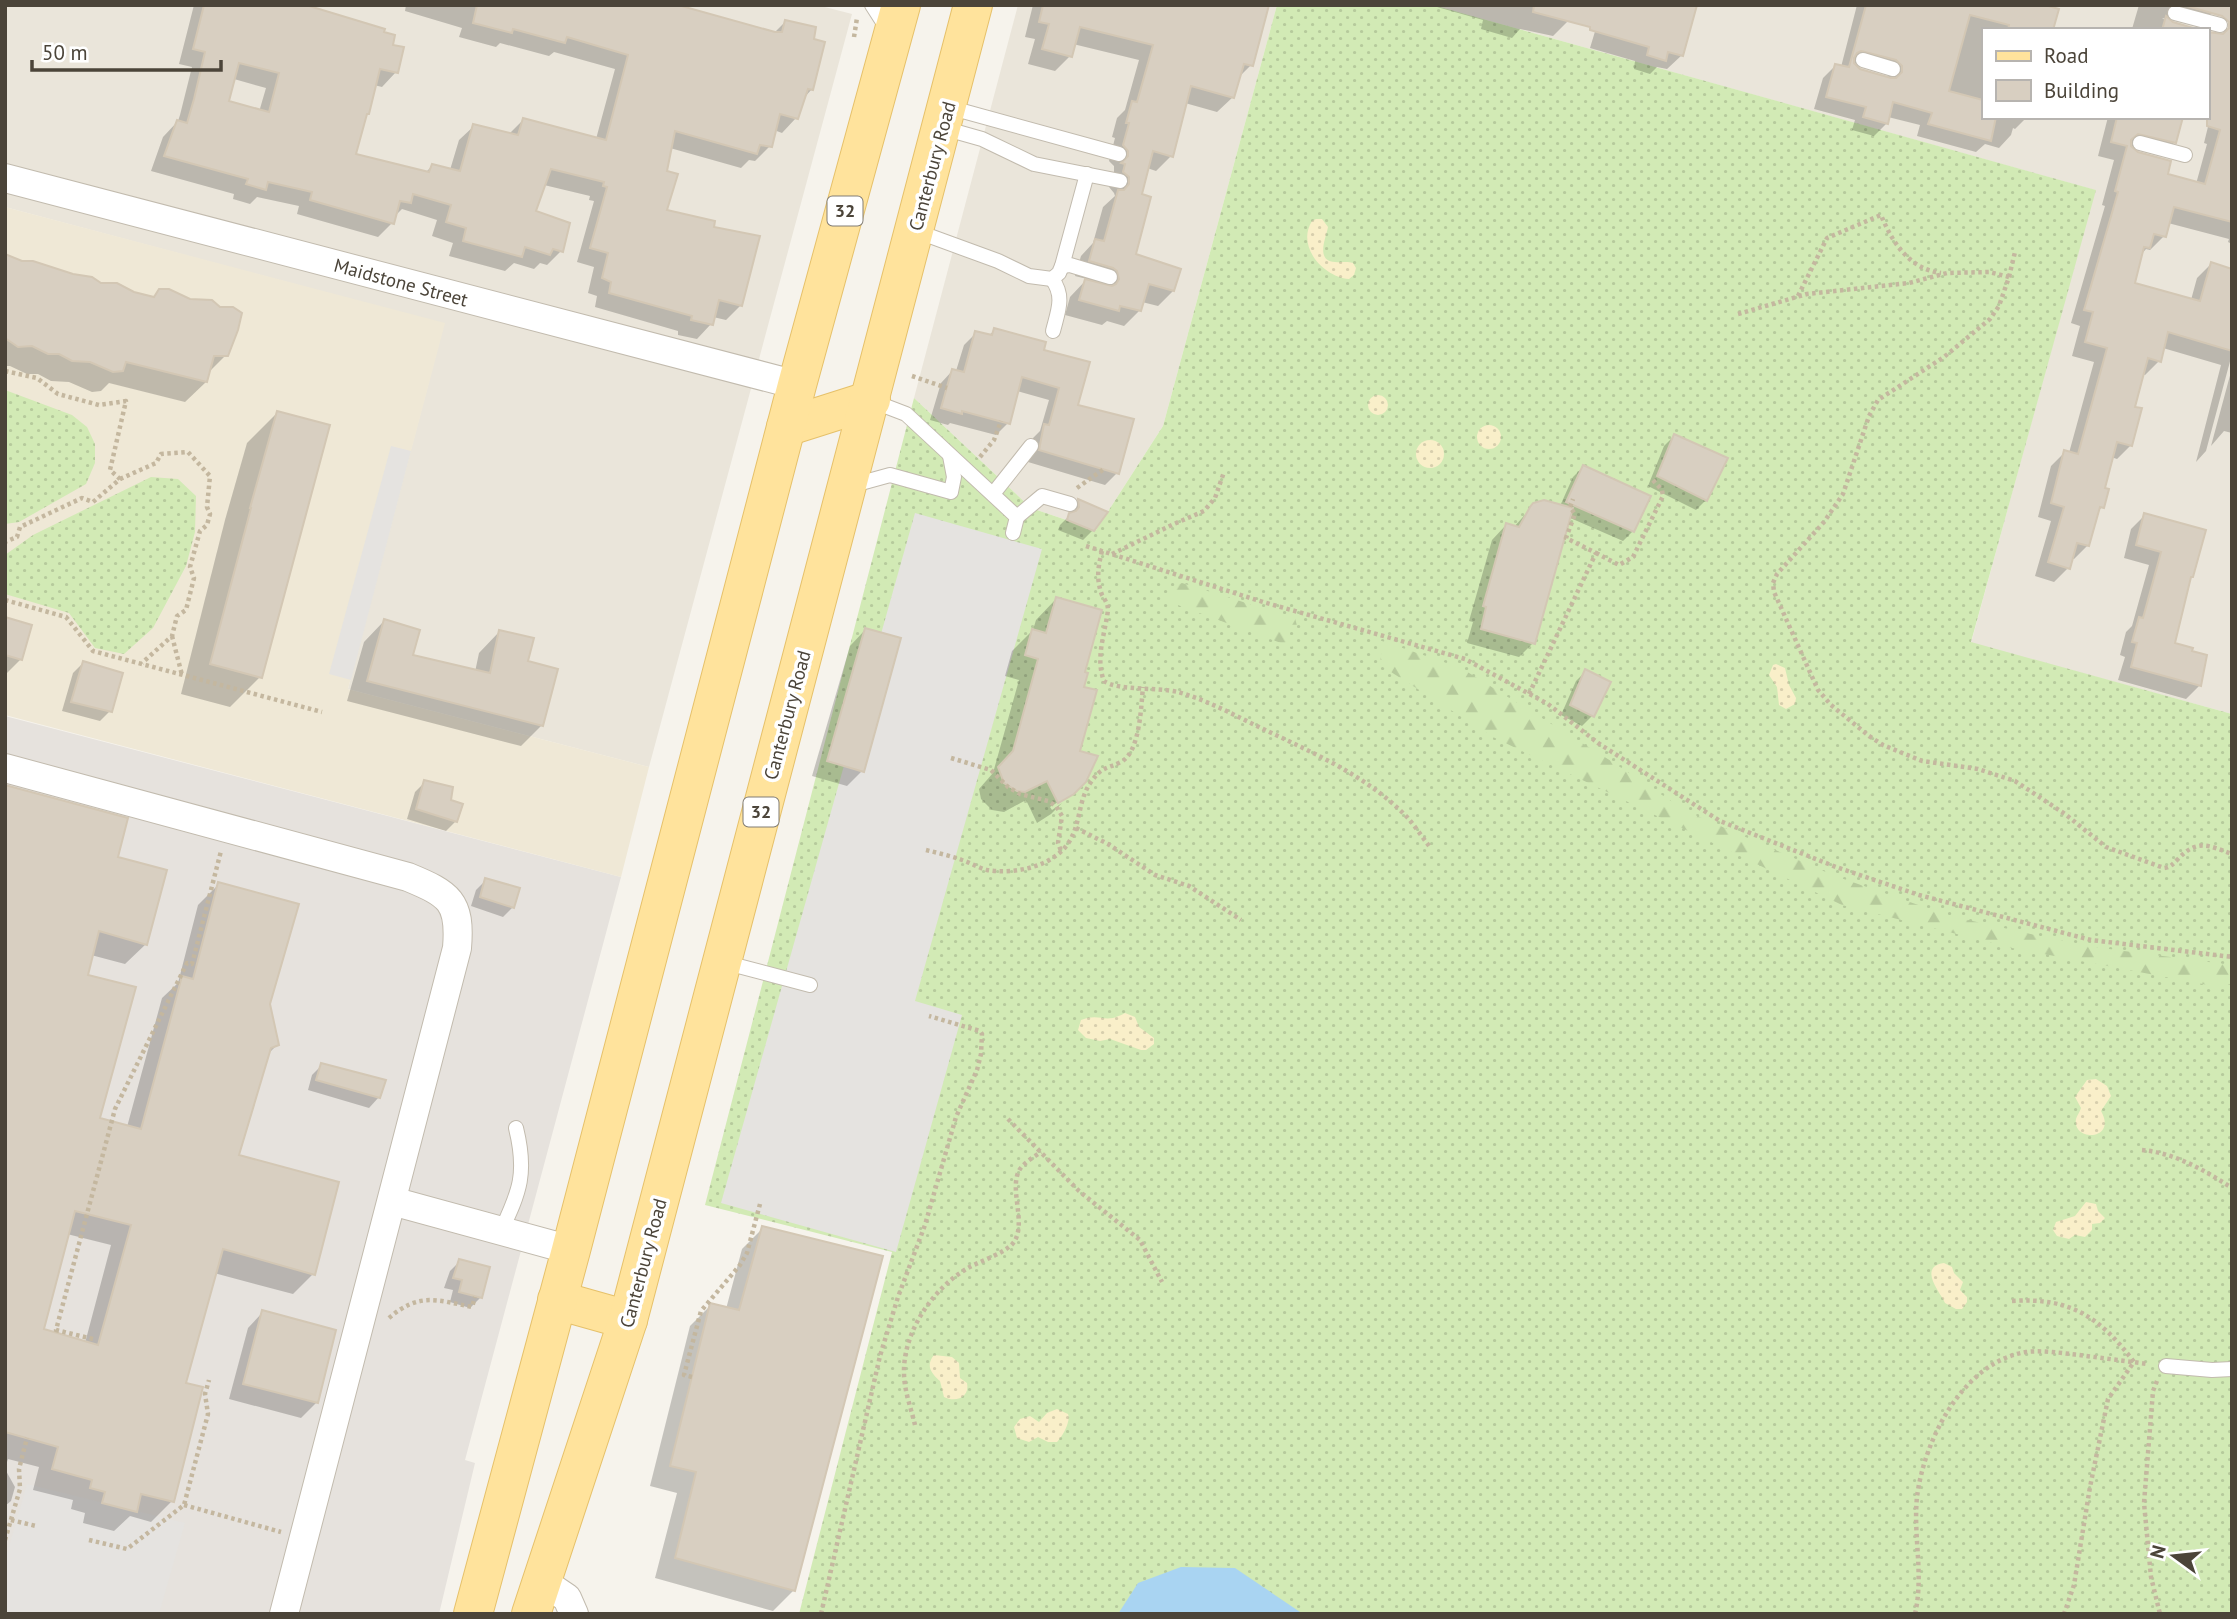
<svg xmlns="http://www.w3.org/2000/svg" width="2237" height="1619" font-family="'PT Sans',sans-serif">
<defs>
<pattern id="grass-dots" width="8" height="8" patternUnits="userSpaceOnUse" patternTransform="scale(1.75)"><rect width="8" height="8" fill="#d2eab5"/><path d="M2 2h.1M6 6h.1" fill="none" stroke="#b6ca9c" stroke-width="1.8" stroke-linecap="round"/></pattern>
<pattern id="forest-firs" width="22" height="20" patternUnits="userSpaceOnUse" patternTransform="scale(1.75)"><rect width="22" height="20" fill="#d2eab5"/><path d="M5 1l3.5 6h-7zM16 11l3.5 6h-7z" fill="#b6ca9c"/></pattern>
<pattern id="sand-dots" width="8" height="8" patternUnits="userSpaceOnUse" patternTransform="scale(1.75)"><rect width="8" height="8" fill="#f9efc9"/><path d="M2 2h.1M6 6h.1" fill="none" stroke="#d7cead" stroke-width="1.8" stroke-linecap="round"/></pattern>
</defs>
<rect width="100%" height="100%" fill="#f6f3ec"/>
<!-- residential -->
<g fill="#eae5da" fill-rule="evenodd">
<path d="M5 5H817L852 14 649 767 348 689 444 324 5 207Z"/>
<path d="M1018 5H1277L1163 426 1096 530 1031 508 914 398Z"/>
<path d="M1433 5H2232V714L1971 643 2095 190ZM1983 30H2207V117H1983Z"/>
</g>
<!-- industrial -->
<path fill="#e6e2dd" d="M5 716 621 877 465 1460 475 1463 439 1614H5Z"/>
<!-- education -->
<path fill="#efe8d6" d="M5 207 445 323 348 689 649 767 621 877 5 715Z"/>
<!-- grass -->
<g fill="url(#grass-dots)">
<path d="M1277 5H1433L2096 190 1971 642 2232 714V1614H799L892 1252 705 1205 914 398 1031 508 1096 530 1163 426Z"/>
<path d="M5 390 72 415 87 427 95 444V463L86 484 19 522 5 524Z"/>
<path d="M151 477 178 479 196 496 195 532 186 566 153 628 124 654 95 648 69 613 5 594V555L33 535Z"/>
</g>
<!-- forest -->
<g fill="url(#forest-firs)">
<path d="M1182 583 1295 618 1297 626 1290 631 1289 641 1292 647 1175 604 1169 598 1172 587Z"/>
<path d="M1376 639 1461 668 1611 761 1686 811 1835 876 1950 916 2040 936 2101 948 2232 965V984L2213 986 2012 948 1842 905 1493 737 1380 665 1382 645Z"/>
</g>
<!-- sand -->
<g fill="url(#sand-dots)">
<path d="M1316 219H1322L1328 227C1326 238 1315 261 1335 262 1342 263 1346 261 1353 263L1356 268 1354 275 1349 279C1323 277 1296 246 1312 221Z"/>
<circle cx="1378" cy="405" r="10"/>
<circle cx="1489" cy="437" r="12"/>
<circle cx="1430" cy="454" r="14"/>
<path d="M1776 664 1785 668 1789 685 1796 698 1795 704 1786 709 1779 705 1777 687 1769 675 1773 665Z"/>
<path d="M1125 1013 1135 1017 1139 1027 1154 1038V1044L1146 1050H1141L1110 1039 1100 1041 1086 1038 1078 1030 1081 1020C1101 1012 1104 1025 1125 1013Z"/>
<path d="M2096 1079 2107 1086 2111 1096 2101 1111C2118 1141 2072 1142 2076 1119 2077 1115 2080 1112 2081 1108L2075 1097 2087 1080Z"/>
<path d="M2086 1202 2096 1204 2098 1211 2105 1218 2100 1223 2092 1224V1230L2085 1237 2075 1235 2069 1239 2057 1236 2053 1230 2056 1222 2075 1216Z"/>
<path d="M1944 1263 1952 1267 1954 1273 1963 1282 1960 1290 1967 1297V1302L1962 1309H1956L1945 1303C1941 1293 1917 1267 1944 1263Z"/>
<path d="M934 1355 952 1357 959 1363 960 1378 967 1383C970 1397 956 1403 944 1397L940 1381C932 1374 925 1366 934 1355Z"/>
<path d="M1057 1409 1068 1414C1071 1421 1063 1436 1057 1442H1048L1038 1437 1029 1442 1017 1438 1014 1427 1020 1419 1030 1416 1039 1422 1047 1413Z"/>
</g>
<!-- parking -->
<g fill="#e5e3e0">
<path d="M391 446 411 451 351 680 329 674Z"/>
<path d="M915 513 1042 549 915 1001 962 1015 896 1252 721 1203Z"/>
<path d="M27 1484 185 1523 159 1614H5V1560Z"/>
</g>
<!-- water -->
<path fill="#a9d4f2" d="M1181 1567 1235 1568 1303 1614H1118L1138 1583Z"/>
<!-- shadow -->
<g fill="#0003" fill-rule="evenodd">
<path d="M194 5H299L391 46 396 72 382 87 374 85 354 155 425 173 432 166 450 170 459 140 474 126 509 134 523 120 596 139 615 69 554 52 549 56 500 43 496 47 459 37 462 28 405 11 406 5H677L774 33 785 22 812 89 803 99 796 118 782 133 774 130 770 146 755 161 749 160 741 168 670 148 665 172V211L711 228 741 305 726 320 713 317 711 324 697 339 678 335V331L595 307 597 296 588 293 594 267 577 262 594 201 589 200 590 196 544 185 534 213 561 251 547 265 540 263 534 269 514 263 505 271 449 256 453 243 432 236 437 220 402 209 394 217 392 223 378 237 297 214 299 206 257 197 250 204 233 199 234 194 151 171 163 137 178 121 180 115 192 67 179 64ZM234 79 266 88 259 112 227 102Z"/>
<path d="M1033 5H1258L1251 65 1238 78 1233 97 1217 112 1185 103 1171 156 1156 171 1147 168 1140 195 1134 256 1173 291 1158 306 1142 302 1139 311 1124 326 1107 321 1102 325 1065 315 1070 297 1087 279 1075 276 1081 256 1093 243 1103 207 1115 196 1114 193 1109 187 1114 173V166L1109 161 1115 138 1112 137 1117 118 1125 110 1139 60 1073 44 1070 56 1055 71 1028 64 1035 39 1025 37Z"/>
<path d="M1430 5H1572L1568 21 1553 36 1520 29 1512 38 1481 29 1483 20Z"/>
<path d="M1603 5 1682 55 1667 69 1657 67 1650 74 1634 69 1635 61 1590 48Z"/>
<path d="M1857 5H2038L2051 30H1983V117H2027L2015 129 2013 128 2011 135 1999 148 1985 144 1976 152 1917 136 1920 125 1888 117 1887 123 1874 136 1852 130 1855 120 1814 109 1823 78 1835 66 1841 67ZM1851 62 1888 75 1889 80 1859 70Z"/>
<path d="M2139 5H2226L2193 25 2162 18 2171 24 2194 30H2136L2132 29Z"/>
<path d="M2232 43V244L2228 242 2229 239 2168 223 2164 236 2150 250 2146 249 2140 256 2132 284 2191 300 2197 278 2211 264 2232 272V354L2206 451 2196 462 2221 365 2163 348 2159 361 2145 375 2142 374 2133 408 2131 445 2117 459 2111 457 2103 489 2102 507 2096 513 2088 545 2074 559H2071L2068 568 2054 582 2035 576 2051 521 2038 517 2051 466 2065 452 2069 453 2094 362 2072 356 2080 326 2071 323 2105 206 2102 205 2114 160 2098 156 2108 117H2181L2175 142 2160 156 2133 149 2166 175 2196 184 2207 144 2204 143 2216 94Z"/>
<path d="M5 256 152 299 160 291 226 355 208 373 206 382 185 402 109 383 101 391 92 392 69 382 51 381 38 374H27L10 366H5Z"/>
<path d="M995 330 1042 351 1117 473 1105 485 1028 462 1033 438 1040 431 1049 400 1017 391 1008 423 996 435 950 423 948 425 930 420 941 383 953 370 956 371 964 345 976 333 988 336Z"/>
<path d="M2232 368V433L2224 431 2211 446Z"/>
<path d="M277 413 260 677 230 707 181 694 225 520 247 443Z"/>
<path d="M1674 436 1706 500 1696 510 1648 486 1664 446Z"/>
<path d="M1583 467 1633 531 1623 541 1568 517 1533 643 1519 657 1467 643 1473 622 1469 621 1492 540 1506 525 1514 527 1531 508 1560 506 1573 477Z"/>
<path d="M1078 501 1093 530 1083 540 1058 530 1060 525 1069 516V511Z"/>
<path d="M2145 515 2189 579 2173 644 2205 657 2199 686 2186 699 2118 680 2125 657 2120 655 2126 632 2132 626 2149 565 2124 558 2131 529Z"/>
<path d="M1056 599 1082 673 1078 752 1071 794 1050 807 1052 810 1062 803 1051 814 1037 823 1026 800 1004 812 992 810 981 799 979 789 993 773 1019 680 1005 676 1012 651 1033 630 1036 620Z"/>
<path d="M5 619 21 659 5 675Z"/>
<path d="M384 621 411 657 475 672 479 653 499 632 526 662 542 725 521 746 347 701 364 642Z"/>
<path d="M865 630 862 771 847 786 812 776 850 646Z"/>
<path d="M83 663 110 711 100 721 62 711 73 673Z"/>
<path d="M1586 671 1592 716 1582 726 1561 715 1576 681Z"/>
<path d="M425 782 456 821 446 831 407 819 415 792Z"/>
<path d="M5 787 116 859 146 944 125 964 91 955 86 976 98 1119 127 1127 162 998 178 983 198 905 219 884 269 1004 277 1045 266 1056 237 1157 313 1274 293 1294 214 1273 184 1384 172 1501 151 1522 130 1516 114 1531 83 1523 85 1513 71 1509 73 1500 33 1490 39 1467 8 1459 5 1468ZM67 1234 111 1245 85 1343 42 1331Z"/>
<path d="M486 880 513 907 503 917 471 906 476 890Z"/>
<path d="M322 1065 379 1097 369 1108 308 1090 312 1075Z"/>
<path d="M763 1228 794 1590 773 1611 655 1578 677 1493 650 1486 690 1326 711 1305 726 1309 742 1249Z"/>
<path d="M460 1261 480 1298 470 1308 450 1302 453 1290 444 1288 450 1271Z"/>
<path d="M263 1312 334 1331 316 1403 301 1418 229 1399 248 1328Z"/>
<path d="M5 1469 15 1487 11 1501 5 1506Z"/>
</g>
<!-- building -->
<g fill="#d8cfc1" stroke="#d3c7b4" stroke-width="2" fill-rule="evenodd">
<path d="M204 5H306L385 29 384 32 395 35 393 45 404 47 398 73 380 69 369 114H367L356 154 429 172 432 164 460 171 473 124 518 135 523 118 606 140 628 55 567 37 565 43 513 29 512 33 473 23 477 5H678L775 32H782L785 20 816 27 814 39 825 42 813 90 808 89 798 119 780 114 772 147 760 145 757 154 675 131 667 171 678 174 667 210 715 221 714 227 760 236 742 306 719 300 713 325 691 320 692 316 609 293 611 282 602 278 608 253 590 248 607 187 603 186 604 182 551 169 536 211 570 223 563 252 553 249 550 255 525 247 522 257 463 241 466 228 446 222 451 205 413 194 411 203 400 201 394 224 310 200 312 192 268 182 266 190 246 184 248 179 164 156 177 120 187 123 194 99 205 52 193 49ZM239 63 279 73 269 112 229 101Z"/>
<path d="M1043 5H1269L1253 66 1244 64 1234 98 1191 86 1173 157 1153 151 1142 194 1151 197 1136 254 1181 269 1174 291 1149 284 1141 311 1120 306 1119 311 1079 300 1085 279 1112 286 1116 284 1119 279 1117 271 1113 268 1089 261 1095 239 1104 241 1118 190H1124L1129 184V177L1123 172 1125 164 1121 163 1128 156V151L1123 145 1129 123H1126L1132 101 1137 102 1153 45 1080 27 1072 57 1042 49 1049 24 1039 22Z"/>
<path d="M1534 5H1697L1683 56 1668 52 1666 61 1647 55 1649 47 1590 30V27L1533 12Z"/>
<path d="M1866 5H2045L2059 9 2053 30H2008L2009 25 1970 15 1949 91 1983 100V117H1996L1991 141 1928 124 1932 113 1893 102 1888 124 1863 117 1866 107 1826 97 1835 64 1849 67ZM1861 51 1896 60 1902 66V72L1896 78H1891L1860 69 1854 63V58L1857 53Z"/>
<path d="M2183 5H2232V222L2174 207 2166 237 2154 234 2150 248 2144 247 2135 283 2200 301 2211 262 2232 269V351L2168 332 2161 362 2148 358 2135 407 2142 408 2132 446 2117 442 2105 488 2109 489 2104 508 2100 507 2089 546 2077 543 2070 569 2048 562 2064 507 2051 503 2064 450 2078 454 2107 348 2085 342 2093 312 2084 310 2118 192 2115 191 2127 146 2111 142 2117 117H2183L2176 143 2138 134 2131 140V146L2138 152 2171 161 2168 174 2205 184 2220 130 2207 126V32L2223 34 2229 28V22L2222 16Z"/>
<path d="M2166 16 2173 22 2200 30H2162Z"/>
<path d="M5 254 22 261H33L73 274 92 277 101 283H117L134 292 154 297 159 289H169L190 299 212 300 220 307H233L242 313 238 330 228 356H214L207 382 126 362 123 371 113 372 90 362 72 361 59 354H48L32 346 18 347 5 338Z"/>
<path d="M994 328 1046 342 1044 350 1090 362 1078 405 1134 419 1119 474 1039 450 1044 424 1049 425 1059 388 1022 377 1010 424 962 411V414L941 408 952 369 964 372 975 331 992 335Z"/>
<path d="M277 411 330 425 262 678 210 664 251 508H250Z"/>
<path d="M1674 434 1728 458 1707 501 1657 476Z"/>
<path d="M1583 465 1651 496 1634 532 1566 502Z"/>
<path d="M1078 499 1108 512 1094 531 1067 520 1069 513 1076 511 1079 507Z"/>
<path d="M1544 500 1573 508 1535 644 1481 629 1486 607 1483 606 1506 523 1519 527 1530 507 1533 503Z"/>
<path d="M2144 513 2206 530 2193 577H2191L2175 643 2193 648 2192 651 2207 655 2201 686 2131 667 2137 643 2132 642 2139 617 2143 618 2161 552 2136 545Z"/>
<path d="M1056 597 1102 610 1085 672 1088 673 1084 687 1097 690 1080 751 1098 756 1086 782 1074 794 1058 803 1047 781 1025 792 1017 791 1004 783 998 767 1013 751 1038 659 1025 655 1032 629 1046 633Z"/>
<path d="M5 617 32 625 22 660 5 655Z"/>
<path d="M384 619 420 630 413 655 490 673 499 630 534 638 528 661 558 669 543 726 367 681Z"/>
<path d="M865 628 901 638 864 772 827 761Z"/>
<path d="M83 661 123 673 112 712 71 702Z"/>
<path d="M1585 669 1611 682 1594 717 1570 705Z"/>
<path d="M424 780 453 787 451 800 463 804 457 822 416 809Z"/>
<path d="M5 785 128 818 118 857 167 870 147 945 99 931 88 975 136 987 100 1118 141 1129 182 976 193 979 218 882 299 904 270 1004 279 1045 271 1048 239 1155 339 1182 315 1275 223 1249 186 1383 203 1387 174 1502 141 1494 137 1512 102 1503 105 1492 90 1488 92 1480 52 1469 58 1447 5 1432ZM75 1211 131 1225 98 1345 44 1329Z"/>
<path d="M485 878 520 888 514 908 480 897Z"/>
<path d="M321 1063 386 1080 380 1098 316 1080Z"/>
<path d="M762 1226 883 1256 795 1591 675 1558 696 1472 670 1466 710 1303 739 1310Z"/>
<path d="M459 1259 490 1267 482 1298 459 1292 462 1280 453 1278Z"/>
<path d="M262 1310 336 1330 318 1403 243 1384Z"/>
</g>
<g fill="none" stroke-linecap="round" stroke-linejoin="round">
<!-- lane casing -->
<g stroke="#c2bbae" stroke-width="16">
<g id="lane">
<path d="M872 5 888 30"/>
<path d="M2175 13 2220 25"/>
<path d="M1863 60 1893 69"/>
<path d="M948 107 1119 154"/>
<path d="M943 128 982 139 1034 164 1120 181"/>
<path d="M2140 143 2185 155"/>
<path d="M916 231 998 261 1029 276 1052 279 1059 273 1062 266 1087 174"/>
<path d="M1062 266 1070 265 1110 277"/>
<path d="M1052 279C1065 296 1058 311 1053 331"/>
<path d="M872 401 906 414 1017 517 1013 533"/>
<path d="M850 486 890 475 951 492 954 477 950 456"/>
<path d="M993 494 1031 446"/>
<path d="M1017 517 1042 496 1070 504"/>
<path d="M723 962 810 985"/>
<path d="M501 1231C520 1191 527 1173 516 1128"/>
<path d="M2166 1366 2212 1370 2232 1369"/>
</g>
</g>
<!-- street casing -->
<g stroke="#c2bbae" stroke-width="30">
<g id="street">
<path d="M5 178 797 385"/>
<path d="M5 768 408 877C449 894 461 901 457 948L284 1614"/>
<path d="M392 1201 571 1250"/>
<path d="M542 1581 567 1598 574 1614"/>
</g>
</g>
<!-- primary casing -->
<g stroke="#e6c16a" stroke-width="40">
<g id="primary">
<path d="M786 427 871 400"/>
<path d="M557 1300 628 1320"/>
<path d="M473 1614 571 1250 797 385 901 5"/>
<path d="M531 1614 628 1320 973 5"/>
</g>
</g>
<!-- path -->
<g stroke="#c4b79f" stroke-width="4.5" stroke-dasharray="3.5 3.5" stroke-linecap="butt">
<path d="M854 37 857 18"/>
<path d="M2009 277 2015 252"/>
<path d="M1798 296 1827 238 1881 215C1892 242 1909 269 1941 273"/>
<path d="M1738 314 1807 294 1909 283 1947 273 1989 272 2009 277 1999 306 1990 319 1944 357 1878 400 1869 416 1843 494 1824 522 1777 574 1773 583 1774 592 1818 690 1831 705 1869 736 1883 745 1922 761 1978 769 2015 781 2065 814 2106 847 2164 868C2171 867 2173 864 2178 859 2197 839 2208 845 2232 854"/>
<path d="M5 371 37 378 58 394 99 405 126 401 110 470 120 479 93 502 82 498 20 527 17 537 5 542"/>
<path d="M912 376 947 388"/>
<path d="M980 457 994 440 1001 421"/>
<path d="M120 479 156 463 161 454 188 452 210 476 207 507 210 514 207 525 200 531 190 567 194 578 186 610 177 616 172 636 142 663"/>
<path d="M1077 488 1104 469"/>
<path d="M1086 546 1263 602 1465 659 1548 704 1598 743 1720 821 1836 867 1919 895 2091 940 2232 957"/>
<path d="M1102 551C1098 567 1096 579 1102 595 1105 600 1108 604 1108 610 1105 634 1095 658 1104 681 1118 691 1157 687 1178 692 1207 700 1234 715 1261 728 1313 753 1366 775 1407 817 1415 826 1422 837 1430 847"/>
<path d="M1596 553 1619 565 1633 557 1663 496 1662 490 1651 478"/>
<path d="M1112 554 1174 524 1204 511 1215 498 1224 472"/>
<path d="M5 600 66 617 93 651 322 712"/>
<path d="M172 636 182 675"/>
<path d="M1529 694 1596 553 1566 538 1575 514 1570 507 1573 499"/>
<path d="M951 758 991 770 1008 787 1020 794 1048 801 1056 806 1062 816 1058 843 1061 851"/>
<path d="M1076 828 1108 844 1155 875 1189 886 1241 920"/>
<path d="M926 850C938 853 951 856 962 860 971 863 979 868 987 870 1015 875 1054 866 1069 842 1081 823 1078 800 1091 782 1102 766 1107 769 1121 762 1140 752 1141 707 1143 687"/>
<path d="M1008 1119 1079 1191 1140 1240 1162 1282"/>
<path d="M2142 1150C2175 1153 2204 1170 2232 1188"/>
<path d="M2012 1301C2070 1297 2100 1317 2134 1362L2108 1399 2090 1487 2074 1585 2064 1614"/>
<path d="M389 1318C419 1292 437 1300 472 1307L475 1297"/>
<path d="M93 1339 56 1330 115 1109 187 963 192 964 221 851"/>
<path d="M692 1377 684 1375 701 1311 740 1265 747 1253 760 1204"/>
<path d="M2157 1381 2153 1391 2144 1503 2151 1577 2160 1614"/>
<path d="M915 1425C911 1408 904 1390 904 1373 903 1332 933 1288 968 1268 980 1261 1006 1253 1014 1242 1027 1222 1008 1188 1020 1169 1025 1162 1034 1157 1041 1152"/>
<path d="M184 1505 281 1532"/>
<path d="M11 1520 36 1526"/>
<path d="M5 1540 20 1489 19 1469 27 1438"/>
<path d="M89 1540 127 1549 184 1505 208 1414 205 1394 209 1380"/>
<path d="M821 1614 880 1356 898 1297 925 1225 956 1117 977 1070 981 1054 982 1034 980 1031 929 1016"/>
<path d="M1915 1614C1924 1575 1913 1536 1917 1497 1924 1440 1963 1362 2026 1352 2043 1350 2061 1353 2079 1355 2102 1358 2125 1361 2148 1364"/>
</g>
<!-- lane -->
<use href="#lane" stroke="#fff" stroke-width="14"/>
<!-- street -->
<use href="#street" stroke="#fff" stroke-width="28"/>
<!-- primary -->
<use href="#primary" stroke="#ffe39c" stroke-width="38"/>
</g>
<g text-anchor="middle" stroke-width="7" stroke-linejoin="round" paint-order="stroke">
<!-- shield labels -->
<g fill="#fff" stroke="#817c74" stroke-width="2">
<rect x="827.5" y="196.5" width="35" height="29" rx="5"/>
<rect x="743.5" y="797.5" width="35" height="29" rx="5"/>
</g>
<g font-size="18" font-weight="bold" fill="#4b4439">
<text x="845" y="217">32</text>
<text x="761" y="818">32</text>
</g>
<!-- street labels -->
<g font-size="19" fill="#4b4439" stroke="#fff">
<text transform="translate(932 166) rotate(-75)" y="7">Canterbury Road</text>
<text transform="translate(401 282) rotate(15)" y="7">Maidstone Street</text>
<text transform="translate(787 715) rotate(-75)" y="7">Canterbury Road</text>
<text transform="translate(643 1263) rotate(-75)" y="7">Canterbury Road</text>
</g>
</g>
<!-- border -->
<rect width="2237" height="1619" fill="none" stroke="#4b4439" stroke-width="14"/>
<!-- legend -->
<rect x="1982" y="28" width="228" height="91" fill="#ffffff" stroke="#b7b4b0" stroke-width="2"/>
<rect x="1996" y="51" width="35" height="10" fill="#ffe39c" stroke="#b7b4b0" stroke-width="2"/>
<text x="2044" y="63" font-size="21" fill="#4b4439">Road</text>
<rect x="1996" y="80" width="35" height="21" fill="#d8cfc1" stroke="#b7b4b0" stroke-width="2"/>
<text x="2044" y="98" font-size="21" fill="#4b4439">Building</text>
<!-- north arrow -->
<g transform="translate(2174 1556) rotate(285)" stroke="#ffffff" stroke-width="5" paint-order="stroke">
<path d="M0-5L12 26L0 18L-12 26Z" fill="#4b4439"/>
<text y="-10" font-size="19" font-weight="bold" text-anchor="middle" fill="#4b4439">N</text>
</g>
<!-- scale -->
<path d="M32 60v10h189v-10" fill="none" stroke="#4b4439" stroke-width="3.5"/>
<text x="42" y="60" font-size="21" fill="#4b4439" stroke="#ffffff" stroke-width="5" paint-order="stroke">50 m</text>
</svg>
